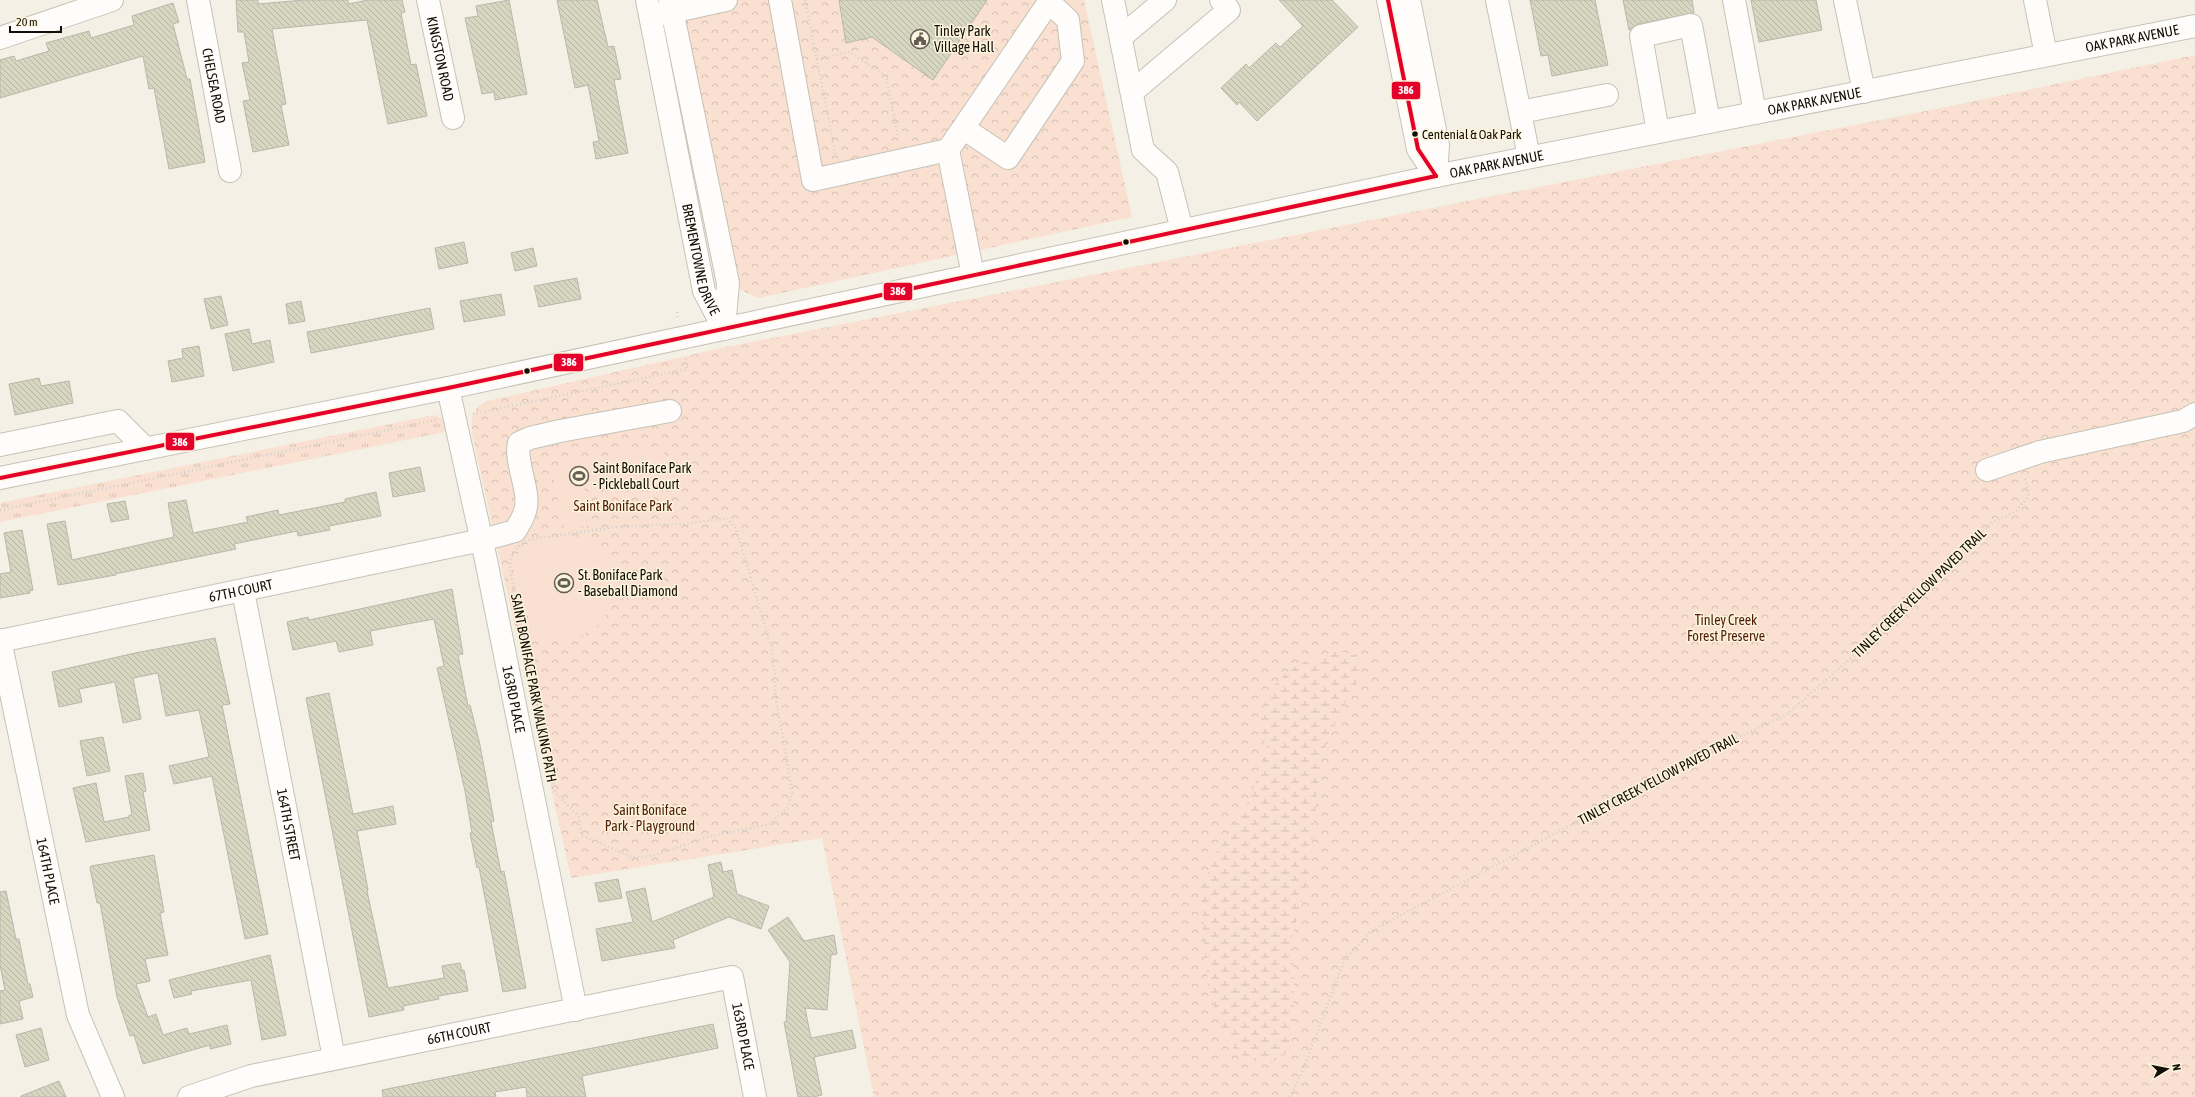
<svg xmlns="http://www.w3.org/2000/svg" width="2195" height="1097" font-family="'Asap Condensed',sans-serif">
<defs>
<pattern id="grass-tufts" width="24" height="20" patternUnits="userSpaceOnUse"><rect width="24" height="20" fill="#f9e0d1"/><path d="M3 7l-1-3M5 7V3M7 7l1-3M15 17l-1-3M17 17v-4M19 17l1-3" fill="none" stroke="#d5bfb2"/></pattern>
<pattern id="forest-crowns" width="20" height="18" patternUnits="userSpaceOnUse"><rect width="20" height="18" fill="#f9e0d1"/><path d="M2 6a3 3 0 1 1 6 0M12 15a3 3 0 1 1 6 0" fill="none" stroke="#d5bfb2"/></pattern>
<pattern id="wetland-marsh" width="20" height="14" patternUnits="userSpaceOnUse"><rect width="20" height="14" fill="#f9e0d1"/><path d="M1 5h8M5 5V1M11 12h8M15 12V8" fill="none" stroke="#d5bfb2"/></pattern>
<pattern id="building-back-hatch" width="6" height="6" patternUnits="userSpaceOnUse"><rect width="6" height="6" fill="#d7d6c1"/><path d="M-1 5l2 2M0 0l6 6M5-1l2 2" fill="none" stroke="#b8b6a4"/></pattern>
</defs>
<rect width="100%" height="100%" fill="#f5f0e5"/>
<!-- grass -->
<path fill="url(#grass-tufts)" d="M435 415 444 420 450 431 0 522V503Z"/>
<!-- forest -->
<g fill="url(#forest-crowns)">
<path d="M679 0H1084L1132 217 758 298 739 289Z"/>
<path d="M2195 55V1097H874L822 838 571 878 472 434C471 417 471 409 487 401L726 347 1951 106Z"/>
</g>
<!-- wetland -->
<path fill="url(#wetland-marsh)" d="M1337 651 1357 655 1360 677 1342 708 1321 756 1309 873 1292 938 1294 984 1293 1024 1288 1052 1271 1063 1255 1061 1238 1053 1222 1033 1208 985 1204 940 1201 898 1211 861 1245 808 1263 764 1267 747 1257 722C1262 711 1266 697 1273 687 1289 666 1312 657 1337 651Z"/>
<!-- garden -->
<g fill="#f9e0d1">
<path d="M662 445 669 482 608 494 606 485 584 489 590 525 565 530 556 494 552 466Z"/>
<path d="M576 536 579 543 592 540C629 576 618 637 561 639 551 639 541 635 532 631L529 615 521 616C518 594 502 555 530 543 539 540 565 538 576 536Z"/>
</g>
<!-- building -->
<g fill="url(#building-back-hatch)" stroke="#b8b7ab">
<path d="M236 0H258V4L304 0H348V4L368 0H402L405 12 401 13 411 65 416 64 427 116 388 124 367 20 272 29 286 104 281 105 289 145 253 152 243 101 250 100 242 63 249 62 244 32H238Z"/>
<path d="M509 0 527 94 495 100 494 92 482 94 465 18 478 16 476 6Z"/>
<path d="M557 0H597L608 47 614 46 621 79 614 80 628 153 596 159 593 142 599 141 588 85 575 88Z"/>
<path d="M839 0H987L933 80 872 37 846 43Z"/>
<path d="M1279 0H1332L1358 27 1257 121 1239 102 1237 105 1221 88 1246 64 1249 68 1276 43 1280 47 1303 26Z"/>
<path d="M1530 0H1595L1608 65 1552 76 1548 55 1541 56Z"/>
<path d="M1623 0H1692L1694 13 1638 24 1629 30Z"/>
<path d="M1751 0H1816L1822 30 1759 42Z"/>
<path d="M173 3 179 22 173 24 187 79H190L205 162 169 169 154 88 149 89 143 56 0 98V60L14 56 16 61 49 51 46 43 89 31 91 38 134 25 132 16Z"/>
<path d="M464 242 468 263 439 269 435 248Z"/>
<path d="M533 248 537 266 515 271 511 253Z"/>
<path d="M577 278 581 299 539 307 534 286Z"/>
<path d="M501 294 505 315 464 322 460 301Z"/>
<path d="M221 296 228 325 211 329 204 299Z"/>
<path d="M301 301 305 321 289 324 286 304Z"/>
<path d="M430 308 434 329 311 353 307 332Z"/>
<path d="M249 329 252 344 270 340 274 362 233 371 225 334Z"/>
<path d="M199 346 204 376 172 382 168 361 183 358 182 349Z"/>
<path d="M39 378 41 386 69 381 73 403 15 415 9 384Z"/>
<path d="M420 467 425 491 393 497 389 473Z"/>
<path d="M376 492 381 516 329 526 330 530 298 536 297 531 234 544 236 549 115 574 116 575 58 585 47 524 65 521 72 560 174 537 168 503 186 500 193 533 248 522 246 517 278 510 279 515 345 502V499Z"/>
<path d="M125 501 129 519 111 522 107 504Z"/>
<path d="M22 530 33 590 29 591 30 593 0 598V574L11 572 4 533Z"/>
<path d="M452 589 463 654 458 655 468 706 470 705 480 745 494 821 491 822 501 872 504 871 526 988 503 992 479 867 477 868 470 833H472L465 791 437 668 444 666 434 619 370 631 373 645 339 652 336 641 293 650 287 622 308 617 309 620Z"/>
<path d="M215 638 230 704 222 705 268 934 245 939 212 776 174 784 169 766 209 757 199 710 166 716 158 673 133 678 141 719 123 723 115 682 79 689 82 702 59 707 52 672 135 653Z"/>
<path d="M329 693 353 814 393 806 396 824 357 831 368 890 367 891 388 988 444 978 442 966 460 963 462 971 464 970 468 991 438 996 439 999 403 1006 404 1010 369 1017 306 698Z"/>
<path d="M103 737 110 771 87 776 80 741Z"/>
<path d="M143 773 146 791 143 792 150 830 86 842 73 788 96 783 104 822 129 817V815H132L125 776Z"/>
<path d="M154 855 164 912 160 913 168 955 145 959 150 981 136 984 148 1017 156 1014 163 1035 187 1028 189 1034 227 1025 231 1044 210 1049V1045L143 1064 134 1035 130 1036 117 997 100 903H97L90 868 91 866Z"/>
<path d="M721 862 723 872 732 870 737 894 769 906 761 929 729 917 673 940 675 948 602 961 596 929 633 922 626 892 645 888 652 922 714 897 708 865Z"/>
<path d="M618 879 622 898 599 902 595 883Z"/>
<path d="M6 891 16 939H19L28 984H30L33 997 19 1001 23 1019 0 1024V991L5 990 0 965V892Z"/>
<path d="M788 917 804 941 834 935 837 954 831 955 827 1010 805 1008 811 1038 852 1030 856 1048 814 1057 822 1095 813 1097H798L784 1022H786L790 962 768 930Z"/>
<path d="M270 955 286 1035 262 1040 251 980 191 991 192 994 174 998 169 980Z"/>
<path d="M713 1024 718 1048 582 1076 586 1097H527L526 1087 495 1092 496 1097H383L382 1090Z"/>
<path d="M41 1028 49 1060 25 1067 16 1035Z"/>
<path d="M59 1081 66 1097H21V1096Z"/>
</g>
<g fill="none" stroke-linecap="round" stroke-linejoin="round">
<!-- minor casing -->
<g stroke="#c6c2b6" stroke-width="24">
<g id="minor">
<path id="s1" d="M198 0 230 171"/>
<path id="s2" d="M428 0 453 118"/>
<path id="s3" d="M647 0 704 291 724 329"/>
<path d="M670 0 728 283 724 329"/>
<path d="M780 0 813 180 948 150"/>
<path d="M1113 0 1143 150 1167 172 1182 230"/>
<path d="M1388 0 1418 149 1436 176"/>
<path d="M1409 0 1438 145 1436 176"/>
<path d="M1497 0 1529 157"/>
<path d="M1734 0 1755 113"/>
<path d="M1845 0 1864 92"/>
<path d="M2035 0 2046 55"/>
<path d="M657 15 726 0"/>
<path d="M1121 37 1165 0"/>
<path d="M0 38 112 0"/>
<path d="M1132 92 1229 10 1221 0"/>
<path d="M1520 112 1607 95"/>
<path d="M963 128 1008 158 1073 61 1068 20 1049 2 948 150 973 275"/>
<path d="M1658 132 1641 36 1691 25 1709 122"/>
<path id="s4" d="M448 388 486 560 576 1010"/>
<path d="M0 445 118 421 146 449"/>
<path d="M1987 470 2040 452 2183 421 2195 414"/>
<path id="s5" d="M0 478 448 388 1436 176 2195 26"/>
<path id="s6" d="M243 591 334 1058"/>
<path id="s7" d="M0 640 78 1015 113 1097"/>
<path id="s8" d="M0 641 482 540 515 531C518 526 522 520 524 514 533 494 514 464 519 443L530 438 560 431 670 411"/>
<path id="s9" d="M189 1097 251 1076 732 977 755 1097"/>
</g>
</g>
<!-- path -->
<g stroke="#d2d1cc" stroke-width="2.5" stroke-dasharray="1 3" stroke-linecap="butt">
<path d="M805 0 836 156"/>
<path d="M817 59 850 52 886 76 898 137"/>
<path d="M677 312 678 319"/>
<path d="M473 414 687 369 685 357"/>
<path d="M0 510 436 420"/>
<path d="M727 518 736 529 771 646 775 675V692L792 792 788 807 770 824 707 837 652 856 632 857 581 835 579 817 555 792 510 569 511 558 517 547 531 539 623 526 685 524Z"/>
<path d="M1290 1097 1303 1070 1344 961 1371 931 1605 807 1695 757 1786 715 1898 617 1930 581 1993 522 2015 512 2029 496 2025 478"/>
</g>
<!-- minor -->
<use href="#minor" stroke="#fefdfb" stroke-width="22"/>
<!-- bus-1 casing -->
<g stroke="#fcf4de" stroke-width="7">
<g id="bus-1">
<path d="M1388 0 1418 149 1436 176"/>
<path d="M0 478 448 388 1436 176"/>
</g>
</g>
<!-- bus-1 -->
<use href="#bus-1" stroke="#e4002b" stroke-width="4"/>
</g>
<!-- icons -->
<defs>
<g id="civic-ring" transform="scale(1)"><circle r="9.5" fill="#fcf4de" stroke="#625d52" stroke-width="1.5"/><path d="M-.6-6.5H3V-4.5H.6V-3L4-1V1h2V6H-6V1h2V-1L-.6-3ZM-1.2 2.5V6h2.4V2.5Z" fill="#625d52"/></g>
<g id="stadium-ring" transform="scale(1)"><circle r="9.5" fill="#fcf4de" stroke="#625d52" stroke-width="1.5"/><path d="M0-5a6.5 5 0 1 0 0 10a6.5 5 0 1 0 0-10ZM-3.5-1.8h7v3.6h-7Z" fill="#625d52"/></g>
</defs>
<g fill-rule="evenodd">
<use href="#civic-ring" x="920" y="39"/>
<use href="#stadium-ring" x="579" y="476"/>
<use href="#stadium-ring" x="564" y="583"/>
</g>
<!-- markers -->
<g fill="#130e03" stroke="#fcf4de" stroke-width="1.5">
<circle cx="1415" cy="134" r="3.5"/>
<circle cx="1126" cy="242" r="3.5"/>
<circle cx="527" cy="371" r="3.5"/>
</g>
<g text-anchor="middle" stroke-width="3" stroke-linejoin="round" paint-order="stroke">
<!-- bus labels -->
<g font-size="13" fill="#130e03" stroke="#fcf4de" text-anchor="start">
<text x="1422" y="139">Centenial &amp; Oak Park</text>
</g>
<!-- poi labels -->
<g font-size="14" fill="#130e03" stroke="#fcf4de" text-anchor="start">
<text x="934" y="36">Tinley Park<tspan x="934" dy="16">Village Hall</tspan></text>
<text x="593" y="473">Saint Boniface Park<tspan x="593" dy="16">- Pickleball Court</tspan></text>
<text x="578" y="580">St. Boniface Park<tspan x="578" dy="16">- Baseball Diamond</tspan></text>
</g>
<!-- street labels -->
<g font-size="14" fill="#130e03" stroke="#fcf4de">
<text dy="5" stroke="none"><textPath href="#s5" startOffset="2177">OAK PARK AVENUE</textPath></text>
<text dy="5" stroke="none"><textPath href="#s2" startOffset="60">KINGSTON ROAD</textPath></text>
<text dy="5" stroke="none"><textPath href="#s1" startOffset="87">CHELSEA ROAD</textPath></text>
<text dy="5" stroke="none"><textPath href="#s5" startOffset="1853">OAK PARK AVENUE</textPath></text>
<text dy="5" stroke="none"><textPath href="#s5" startOffset="1529">OAK PARK AVENUE</textPath></text>
<text dy="5" stroke="none"><textPath href="#s3" startOffset="265">BREMENTOWNE DRIVE</textPath></text>
<text dy="5" stroke="none"><textPath href="#s8" startOffset="246">67TH COURT</textPath></text>
<text transform="translate(1919 593) rotate(-44)" y="5">TINLEY CREEK YELLOW PAVED TRAIL</text>
<text transform="translate(534 688) rotate(79)" y="5">SAINT BONIFACE PARK WALKING PATH</text>
<text dy="5" stroke="none"><textPath href="#s4" startOffset="318">163RD PLACE</textPath></text>
<text transform="translate(1658 779) rotate(-28)" y="5">TINLEY CREEK YELLOW PAVED TRAIL</text>
<text dy="5" stroke="none"><textPath href="#s6" startOffset="238">164TH STREET</textPath></text>
<text dy="5" stroke="none"><textPath href="#s7" startOffset="236">164TH PLACE</textPath></text>
<text dy="5" stroke="none"><textPath href="#s9" startOffset="278">66TH COURT</textPath></text>
<text dy="5" stroke="none"><textPath href="#s9" startOffset="617">163RD PLACE</textPath></text>
</g>
<!-- park labels -->
<g font-size="14" fill="#511d05" stroke="#fcf4de">
<text x="623" y="511">Saint Boniface Park</text>
<text x="1726" y="625">Tinley Creek<tspan x="1726" dy="16">Forest Preserve</tspan></text>
<text x="650" y="815">Saint Boniface<tspan x="650" dy="16">Park - Playground</tspan></text>
</g>
</g>
<g stroke="#fcf4de" stroke-width="1.5">
<rect x="1391" y="81" width="30" height="19" rx="4" fill="#e4002b"/>
<rect x="883" y="282" width="30" height="19" rx="4" fill="#e4002b"/>
<rect x="553" y="353" width="31" height="19" rx="4" fill="#e4002b"/>
<rect x="165" y="432" width="30" height="19" rx="4" fill="#e4002b"/>
</g>
<g font-size="11" text-anchor="middle" font-weight="bold" fill="#fff">
<text x="1406" y="94">386</text>
<text x="898" y="295">386</text>
<text x="569" y="366">386</text>
<text x="180" y="446">386</text>
</g>
<!-- north arrow -->
<g transform="translate(2167 1069) rotate(80)" stroke="#fcf4de" stroke-width="3" paint-order="stroke">
<path d="M0-3L7 15L0 10L-7 15Z" fill="#130e03"/>
<text y="-6" font-size="11" font-weight="bold" text-anchor="middle" fill="#130e03">N</text>
</g>
<!-- scale -->
<path d="M10 26v6h51v-6" fill="none" stroke="#130e03" stroke-width="2"/>
<text x="16" y="26" font-size="12" fill="#130e03" stroke="#fcf4de" stroke-width="3" paint-order="stroke">20 m</text>
</svg>
